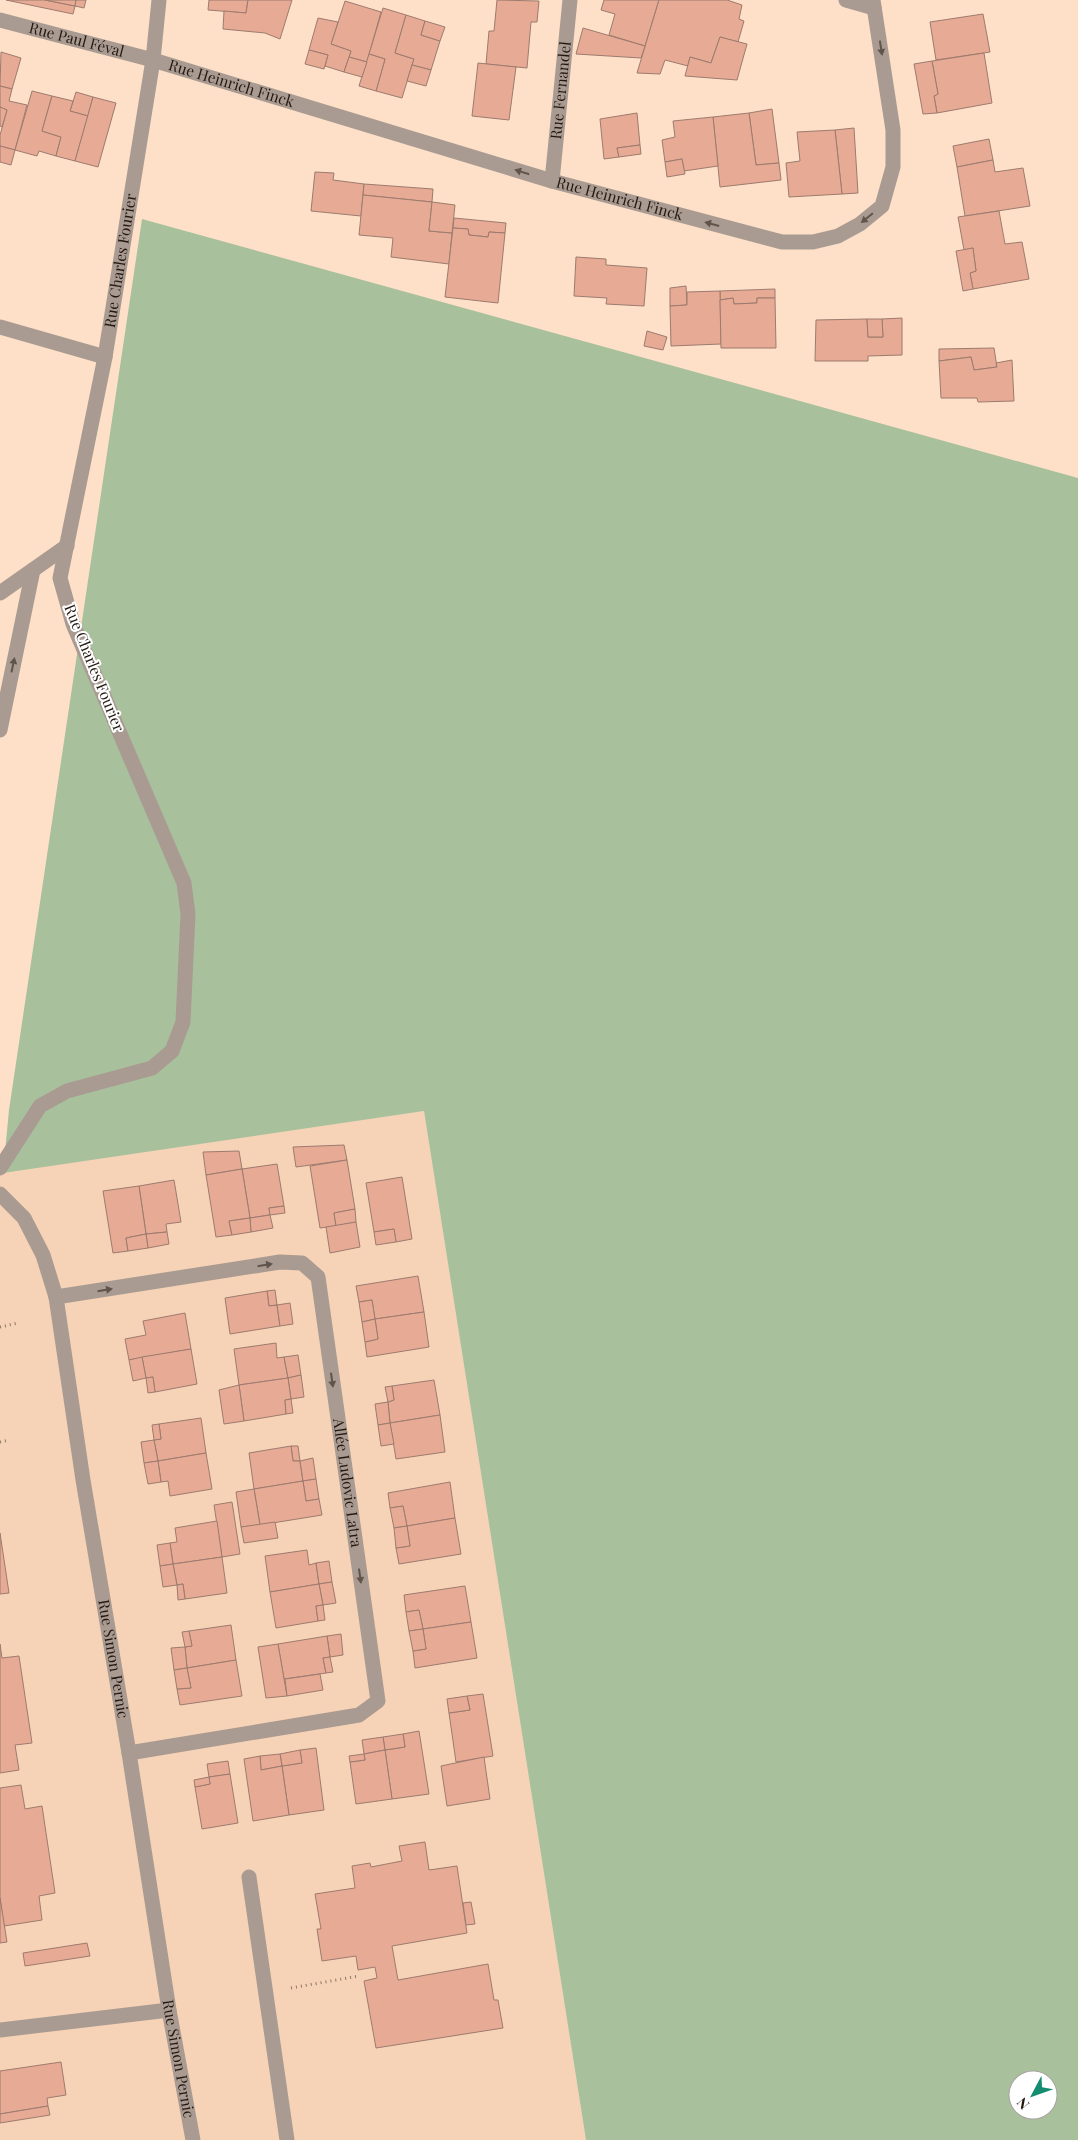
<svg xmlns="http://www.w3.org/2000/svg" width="1078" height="2140" font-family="'Playfair Display',serif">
<rect width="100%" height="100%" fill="#fde0c7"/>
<!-- built -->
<path fill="#f6d3b6" d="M424 1111 586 2140H0V1172Z"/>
<!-- green -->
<path fill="#a9c09d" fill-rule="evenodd" d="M142 219 1078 478V2140H586L424 1111 3 1173 9 1110ZM1018 2080H1048V2110H1018Z"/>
<!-- building -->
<g fill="#e7aa94" stroke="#9d7b6f">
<path d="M6 0H45L75 6 73 14Z"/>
<path d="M45 0H76L75 6Z"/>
<path d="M76 0H86L84 8 75 6Z"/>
<path d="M209 0H248L246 13 208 10Z"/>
<path d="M248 0H292L280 39 265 33 223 29 224 11 246 13Z"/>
<path d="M497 0 539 1 537 22H531L527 68 486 64 489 31H494Z"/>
<path d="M604 0H659L645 46 609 35 615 14 601 10Z"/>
<path d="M659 0H727L742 5 739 19 744 21 738 42 720 37 711 63 690 57 688 66 665 60 660 74 637 73Z"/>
<path d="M345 1 381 12 367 62 349 57 351 51 331 44Z"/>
<path d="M383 8 406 15 395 53 414 59 402 98 376 91 385 59 369 54Z"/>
<path d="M983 14 990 52 936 60 930 22Z"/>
<path d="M406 15 425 21 421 35 440 41 431 70 412 65 414 59 395 53Z"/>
<path d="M318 18 338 22 331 44 351 51 344 72 325 66 328 55 309 50Z"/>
<path d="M425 21 445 27 440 41 421 35Z"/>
<path d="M583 28 645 46 641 58 576 54Z"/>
<path d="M720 37 747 44 737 80 685 76 690 57 711 63Z"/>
<path d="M309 50 328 55 324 69 305 64Z"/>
<path d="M1 52 21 58 12 89 0 86Z"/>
<path d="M984 53 992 103 937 113 934 96 938 94 932 61Z"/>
<path d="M369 54 385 59 376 91 359 86Z"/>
<path d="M349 57 367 62 362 77 344 72Z"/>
<path d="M932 61 938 94 934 96 937 113 923 114 914 64Z"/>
<path d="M478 63 516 67 509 120 472 116Z"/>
<path d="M412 65 431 70 426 86 407 81Z"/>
<path d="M0 86 12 89 9 101 27 105 15 150 0 146V135L7 110 0 107Z"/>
<path d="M32 91 52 96 42 131 61 137 56 156 39 151 37 156 15 150Z"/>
<path d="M76 92 93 97 88 116 70 111Z"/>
<path d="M52 96 73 101 70 111 88 116 75 161 56 156 61 137 42 131Z"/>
<path d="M93 97 116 103 98 167 75 161Z"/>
<path d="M0 107 7 110 2 127 0 126Z"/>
<path d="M772 109 779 163 756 165 749 113Z"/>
<path d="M637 113 640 145 617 148 619 157 604 159 600 119Z"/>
<path d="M749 113 756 165 779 163 781 180 720 187 713 117Z"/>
<path d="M713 117 718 166 684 171 682 159 665 162 662 140 675 137 673 121Z"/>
<path d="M854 128 858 193 842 194 835 130Z"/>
<path d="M835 130 842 194 789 197 786 163 800 161 797 132Z"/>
<path d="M989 139 993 160 957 167 953 146Z"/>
<path d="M640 145 641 154 619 157 617 148Z"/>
<path d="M0 146 15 150 11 165 0 162Z"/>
<path d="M682 159 685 174 667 177 665 162Z"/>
<path d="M993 160 995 172 1023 168 1030 206 965 216 957 167Z"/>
<path d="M315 172 334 173 333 180 364 184 361 216 311 211Z"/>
<path d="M364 184 433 189 432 202 363 195Z"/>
<path d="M363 195 432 202 429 231 452 233 449 264 391 257 393 238 359 235Z"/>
<path d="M432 202 455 205 452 233 429 231Z"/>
<path d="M999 211 1005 244 1022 242 1029 279 973 289 970 273 976 271 973 248 964 250 958 217Z"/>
<path d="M454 218 506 223 505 233 489 232 488 237 469 235 468 229 453 228Z"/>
<path d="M453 228 468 229 469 235 488 237 489 232 505 233 498 303 445 297Z"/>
<path d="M973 248 976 271 970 273 973 289 963 291 956 251Z"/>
<path d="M576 257 606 259V265L647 268 644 306 606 304 607 298 574 296Z"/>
<path d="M686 286 687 305 670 306V288Z"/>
<path d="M775 289V298H757V303L734 304 733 298 720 300V291Z"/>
<path d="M720 291 721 344 671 346 670 306 687 305V292Z"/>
<path d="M733 298 734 304 757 303V298H775L776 348H721L720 300Z"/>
<path d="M902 318V355L868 356V361H815L816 320 867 319 868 337H883L882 319Z"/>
<path d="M867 319H882L883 337H868Z"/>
<path d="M647 331 667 337 663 350 644 346Z"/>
<path d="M994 348 997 367 974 370 971 357 939 361V349Z"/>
<path d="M971 357 974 370 997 367 996 363 1012 360 1014 401 978 402 977 398H941L939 361Z"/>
<path d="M344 1145 347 1160 296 1167 293 1147Z"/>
<path d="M239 1151 242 1169 206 1175 203 1152Z"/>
<path d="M347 1160 355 1209 334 1213 336 1226 320 1228 310 1166Z"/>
<path d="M277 1164 284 1206 269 1208 270 1215 250 1218 242 1169Z"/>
<path d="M242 1169 250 1218 229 1221 232 1235 216 1237 206 1175Z"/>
<path d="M402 1177 412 1239 396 1242 394 1229 374 1232 366 1183Z"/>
<path d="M174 1180 181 1222 166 1224 167 1232 146 1234 139 1186Z"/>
<path d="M139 1186 146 1234 126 1238 128 1251 113 1253 103 1191Z"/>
<path d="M284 1206 285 1213 270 1215 269 1208Z"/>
<path d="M355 1209 356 1222 336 1226 334 1213Z"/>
<path d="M270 1215 273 1228 251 1232 250 1218Z"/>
<path d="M250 1218 251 1232 232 1235 229 1221Z"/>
<path d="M356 1222 360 1247 330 1253 326 1227Z"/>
<path d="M394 1229 396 1242 376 1245 374 1232Z"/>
<path d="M167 1232 169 1244 148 1248 146 1234Z"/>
<path d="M146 1234 148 1248 128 1251 126 1238Z"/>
<path d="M418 1276 424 1312 375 1319 372 1300 359 1302 356 1286Z"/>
<path d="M275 1290 277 1305 269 1306 267 1291Z"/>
<path d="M267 1291 269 1306 277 1305 280 1326 230 1334 225 1298Z"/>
<path d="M372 1300 375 1319 362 1322 359 1302Z"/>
<path d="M290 1303 293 1324 280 1326 277 1305Z"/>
<path d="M424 1312 429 1347 367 1357 365 1342 378 1339 375 1319Z"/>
<path d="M185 1313 191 1349 129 1360 125 1339 146 1335 143 1321Z"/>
<path d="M375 1319 378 1339 365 1342 362 1322Z"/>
<path d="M276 1343 277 1358 284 1357 288 1378 239 1385 234 1349Z"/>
<path d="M191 1349 197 1384 155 1392 153 1377 146 1378 142 1357Z"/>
<path d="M298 1355 301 1375 288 1378 284 1357Z"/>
<path d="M142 1357 146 1378 133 1381 129 1360Z"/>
<path d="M301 1375 304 1397 291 1399 288 1378Z"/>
<path d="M153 1377 155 1392 148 1393 146 1378Z"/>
<path d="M288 1378 291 1399 285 1400 286 1414 244 1421 239 1385Z"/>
<path d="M434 1380 440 1415 390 1423 388 1402 394 1400 392 1386Z"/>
<path d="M239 1385 244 1421 224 1424 219 1390Z"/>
<path d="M392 1386 394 1400 388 1402 385 1387Z"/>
<path d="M291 1399 293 1413 286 1414 285 1400Z"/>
<path d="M388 1402 390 1423 378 1425 375 1404Z"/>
<path d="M440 1415 445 1452 396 1459 390 1423Z"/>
<path d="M201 1418 206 1453 158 1461 154 1440 161 1439 159 1424Z"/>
<path d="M390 1423 394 1444 381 1446 378 1425Z"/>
<path d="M159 1424 161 1439 154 1440 152 1425Z"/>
<path d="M154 1440 158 1461 144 1463 141 1442Z"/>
<path d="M291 1446H298L300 1461H293Z"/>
<path d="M291 1446 293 1461H300L303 1481 254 1489 249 1453Z"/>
<path d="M206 1453 212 1489 170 1496 168 1481 161 1482 158 1461Z"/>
<path d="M313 1458 316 1479 303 1481 300 1461Z"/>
<path d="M158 1461 161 1482 148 1484 144 1463Z"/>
<path d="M316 1479 319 1499 306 1501 303 1481Z"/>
<path d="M303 1481 306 1501 319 1499 322 1515 260 1525 254 1489Z"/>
<path d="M450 1482 455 1518 407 1526 403 1506 390 1508 388 1493Z"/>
<path d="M254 1489 260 1525 241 1527 236 1492Z"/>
<path d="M232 1502 240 1554 222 1557 214 1505Z"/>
<path d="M403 1506 407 1526 394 1528 390 1508Z"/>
<path d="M455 1518 461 1554 399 1564 396 1548 410 1546 407 1526Z"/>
<path d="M217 1521 222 1557 173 1564 170 1543 177 1542 175 1528Z"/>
<path d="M275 1522 278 1538 244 1543 241 1527Z"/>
<path d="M407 1526 410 1546 396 1548 394 1528Z"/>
<path d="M0 1533 9 1593 0 1594Z"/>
<path d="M170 1543 173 1564 160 1566 157 1545Z"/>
<path d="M307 1550 309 1565 316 1563 319 1584 270 1592 265 1556Z"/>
<path d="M222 1557 227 1593 185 1599 183 1584 177 1585 173 1564Z"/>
<path d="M329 1561 332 1582 319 1584 316 1563Z"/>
<path d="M173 1564 177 1585 163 1587 160 1566Z"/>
<path d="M332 1582 336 1603 323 1605 319 1584Z"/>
<path d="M183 1584 185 1599 178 1600 177 1585Z"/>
<path d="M319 1584 323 1605 316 1606 318 1621 276 1628 270 1592Z"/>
<path d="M465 1586 471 1622 423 1629 419 1610 406 1612 404 1595Z"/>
<path d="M323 1605 325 1620 318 1621 316 1606Z"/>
<path d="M419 1610 423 1629 409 1631 406 1612Z"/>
<path d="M471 1622 477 1658 415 1668 413 1651 426 1649 423 1629Z"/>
<path d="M231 1625 236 1660 187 1668 185 1647 192 1646 189 1631Z"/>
<path d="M423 1629 426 1649 413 1651 409 1631Z"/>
<path d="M189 1631 192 1646 185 1647 182 1632Z"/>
<path d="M341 1634 343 1655 330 1657 327 1636Z"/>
<path d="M327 1636 330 1657 323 1658 326 1673 284 1679 278 1644Z"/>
<path d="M0 1644 2 1658 19 1656 32 1743 15 1745 19 1770 0 1773Z"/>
<path d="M278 1644 287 1696 266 1698 258 1647Z"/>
<path d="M185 1647 187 1668 174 1670 171 1648Z"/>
<path d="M330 1657 333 1672 326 1673 323 1658Z"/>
<path d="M236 1660 242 1696 180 1705 177 1689 191 1688 187 1668Z"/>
<path d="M187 1668 191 1688 177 1689 174 1670Z"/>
<path d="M320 1674 323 1690 287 1696 285 1679Z"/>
<path d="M483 1694 493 1756 456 1762 449 1713 470 1710 467 1696Z"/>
<path d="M467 1696 470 1710 449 1713 447 1699Z"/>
<path d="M419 1731 429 1794 392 1799 385 1750 405 1747 403 1734Z"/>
<path d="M403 1734 405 1747 385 1750 383 1737Z"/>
<path d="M383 1737 385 1750 364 1754 362 1740Z"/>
<path d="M316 1748 324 1810 289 1815 282 1766 302 1763 300 1750Z"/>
<path d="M300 1750 302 1763 282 1766 280 1754Z"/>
<path d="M385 1750 392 1799 356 1804 350 1762 365 1760 364 1754Z"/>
<path d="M280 1754 282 1766 261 1770 260 1756Z"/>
<path d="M364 1754 365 1760 350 1762 349 1756Z"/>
<path d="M260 1756 261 1770 282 1766 289 1815 253 1821 244 1759Z"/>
<path d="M484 1757 490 1799 447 1806 441 1766Z"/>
<path d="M228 1761 230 1774 209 1777 207 1764Z"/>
<path d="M230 1774 238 1823 202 1829 195 1787 210 1784 209 1777Z"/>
<path d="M209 1777 210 1784 195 1787 194 1780Z"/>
<path d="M21 1785 25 1809 42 1806 55 1893 39 1896 42 1920 4 1926 0 1898V1788Z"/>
<path d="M425 1842 429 1870 457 1866 467 1933 392 1946 398 1980 488 1964 494 2000H498L503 2028 376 2048 364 1981 377 1978 375 1967 358 1970 356 1956 322 1961 317 1929H321L315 1894 355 1888 352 1866 370 1863 371 1867 402 1861 399 1846Z"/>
<path d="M0 1898 7 1942 0 1943Z"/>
<path d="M471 1902 475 1924 466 1925 463 1903Z"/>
<path d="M87 1943 90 1956 25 1966 23 1953Z"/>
<path d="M61 2062 66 2095 47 2098 48 2106 0 2114V2071Z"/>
<path d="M48 2106 50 2115 0 2123V2114Z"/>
</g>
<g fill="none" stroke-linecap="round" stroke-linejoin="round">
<!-- path -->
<g stroke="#8b7868" stroke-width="3" stroke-dasharray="1 4" stroke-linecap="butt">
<path d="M0 1327 18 1323"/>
<path d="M0 1442 9 1440"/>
<path d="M291 1988 359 1976"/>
</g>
<!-- minor -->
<g stroke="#a99b92" stroke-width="15">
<path d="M846 0 874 8"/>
<path id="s1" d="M0 20 153 60 552 181 782 242H813L838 236 860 224 882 206 893 167V130L873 0"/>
<path id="s2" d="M552 181 570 0"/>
<path d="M0 327 105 357"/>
<path d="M0 593 67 546"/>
<path d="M0 730 33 570"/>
<path id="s3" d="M0 1168 40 1106 67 1091 152 1068 172 1051 183 1022 188 914 184 883 73 624 60 578 105 357 153 60 159 0"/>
<path id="s4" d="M0 1194 24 1218 43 1255 56 1297 83 1480 129 1753 169 2010 193 2140"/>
<path id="s5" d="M56 1297 280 1262 302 1263 318 1277 378 1701 359 1715 129 1753"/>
<path d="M249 1877 287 2140"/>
<path d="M0 2030 169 2010"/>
</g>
</g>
<!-- one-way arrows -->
<defs><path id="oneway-solid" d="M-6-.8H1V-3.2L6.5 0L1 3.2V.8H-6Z" transform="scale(1.25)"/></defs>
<g fill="#60544b">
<use href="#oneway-solid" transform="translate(881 48) rotate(81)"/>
<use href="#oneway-solid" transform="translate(522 172) rotate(-163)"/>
<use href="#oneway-solid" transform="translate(867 218) rotate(141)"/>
<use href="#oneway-solid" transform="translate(712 224) rotate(-165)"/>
<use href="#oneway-solid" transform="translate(13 665) rotate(-78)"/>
<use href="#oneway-solid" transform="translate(265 1265) rotate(-9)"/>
<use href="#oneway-solid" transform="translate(105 1290) rotate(-9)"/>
<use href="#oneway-solid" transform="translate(332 1380) rotate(82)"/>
<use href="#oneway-solid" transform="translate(360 1576) rotate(82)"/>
</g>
<g text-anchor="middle" stroke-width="4" stroke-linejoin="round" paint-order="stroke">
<!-- street labels -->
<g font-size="15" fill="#241911" stroke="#fff">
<text dy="5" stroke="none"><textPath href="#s1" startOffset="79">Rue Paul Féval</textPath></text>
<text dy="5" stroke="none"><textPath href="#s1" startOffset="240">Rue Heinrich Finck</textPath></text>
<text dy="5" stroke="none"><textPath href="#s2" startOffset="91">Rue Fernandel</textPath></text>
<text dy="5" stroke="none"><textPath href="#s1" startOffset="645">Rue Heinrich Finck</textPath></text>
<text dy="5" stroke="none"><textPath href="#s3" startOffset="1042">Rue Charles Fourier</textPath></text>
<text transform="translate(94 668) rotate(68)" y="5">Rue Charles Fourier</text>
<text dy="5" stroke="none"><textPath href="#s5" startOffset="478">Allée Ludovic Latra</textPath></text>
<text dy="5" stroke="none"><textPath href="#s4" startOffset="486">Rue Simon Pernic</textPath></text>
<text dy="5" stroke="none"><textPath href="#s4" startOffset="891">Rue Simon Pernic</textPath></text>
</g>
</g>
<!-- north arrow -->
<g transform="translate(1033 2095) rotate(229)"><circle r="24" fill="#ffffff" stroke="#a7a3a0"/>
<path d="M0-4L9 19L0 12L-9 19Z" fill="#148c6f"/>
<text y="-8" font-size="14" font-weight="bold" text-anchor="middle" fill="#241911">N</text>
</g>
</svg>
